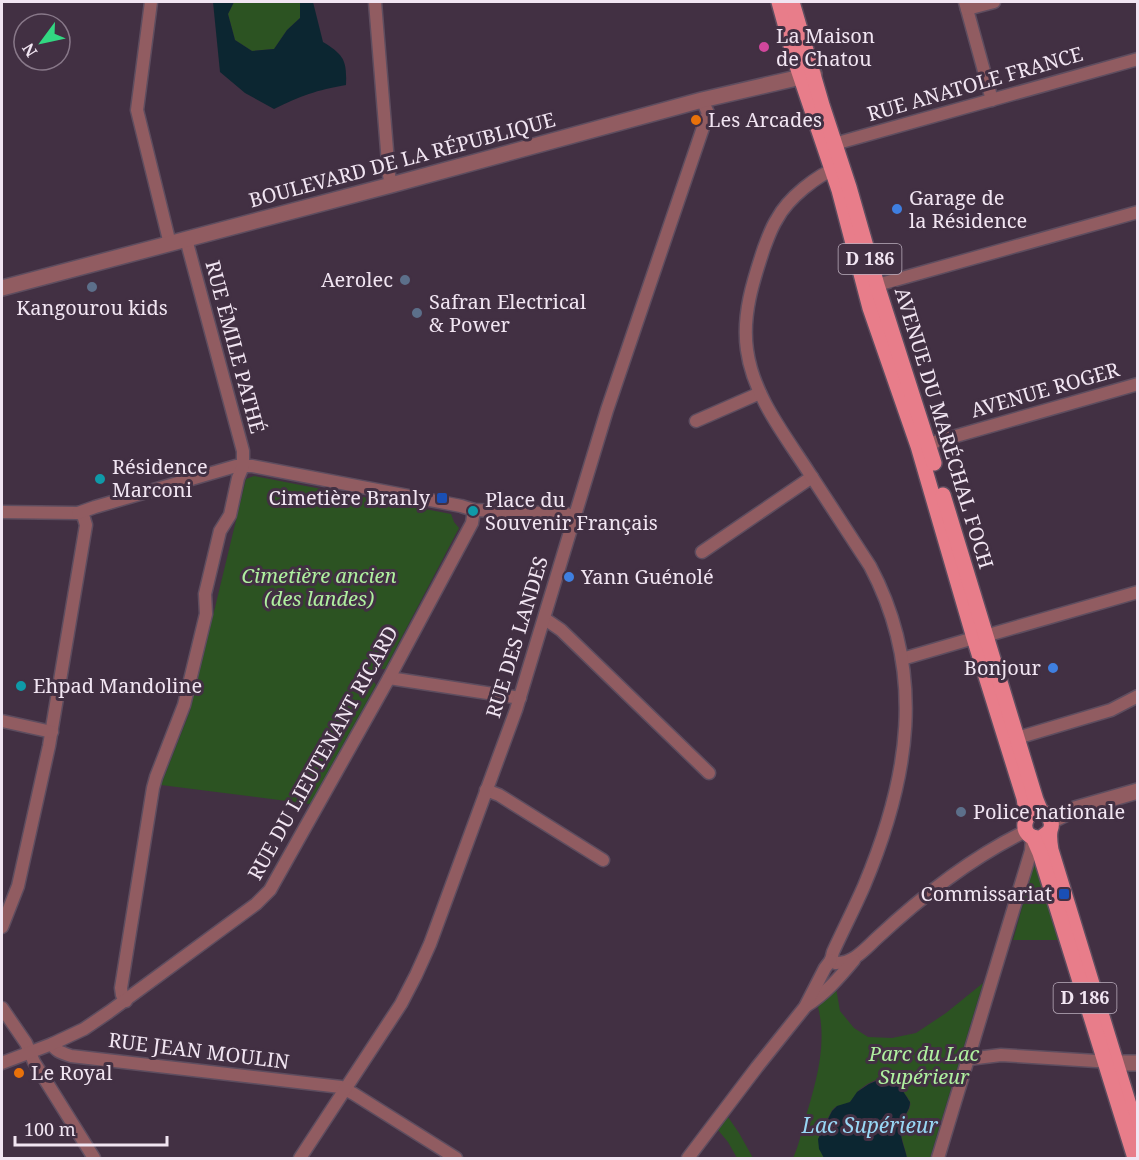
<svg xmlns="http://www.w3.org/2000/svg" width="1139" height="1160" font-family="'Noto Serif',serif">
<rect width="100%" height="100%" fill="#423043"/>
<!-- green -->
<g fill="#2c5322">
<path d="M234 2H300V18L287 30 274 49 252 51 235 40 228 14Z"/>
<path d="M254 476 451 514 454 522 459 528 385 669H378L376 670 374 682 376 685 310 804 161 785 190 711 246 479Z"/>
<path d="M1036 858 1062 940H1013Z"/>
<path d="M983 983 930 1158H907C905 1146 899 1136 902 1123 904 1116 912 1109 910 1102 909 1098 904 1094 902 1090 889 1072 874 1078 859 1090 856 1093 854 1098 851 1101 846 1106 839 1104 834 1108 831 1111 829 1116 827 1120 819 1137 815 1140 824 1158H793C798 1148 801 1134 804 1123 815 1085 828 1046 818 1007L836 988 840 1011 854 1028 868 1037 892 1038 916 1033 946 1013Z"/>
<path d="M728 1117 739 1133 753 1158H737L728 1142 718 1130Z"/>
</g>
<!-- water -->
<g fill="#0c2631">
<path d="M213 2H234L228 14 235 40 252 51 274 49 287 30 300 18V2H313L323 42C344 55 347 60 346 85 317 90 300 96 274 109L245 93 220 72Z"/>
<path d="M883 1078C897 1079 903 1091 910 1102 910 1111 903 1116 901 1125 899 1137 905 1147 907 1158H824L819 1149 818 1139 832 1111 837 1106 850 1102 857 1092 869 1084Z"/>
</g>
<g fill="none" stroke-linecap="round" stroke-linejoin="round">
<!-- minor casing -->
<g stroke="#5e4d5f" stroke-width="15">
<g id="minor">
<path d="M151 2 137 110 170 244"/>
<path d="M375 2 389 175 391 185"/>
<path d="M965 2 992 100"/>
<path d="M967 9 994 2"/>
<path d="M827 146 1138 59"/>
<path d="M870 287 1138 212"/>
<path d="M696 421 760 393"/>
<path d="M928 444 1138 384"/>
<path d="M2 512 78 513 83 515 86 525 49 746 18 886 2 927"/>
<path d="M78 513 95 507 236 466H252L461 506 474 510 567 514 574 517"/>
<path d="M702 552 812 477"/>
<path d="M545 619 561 630 709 773"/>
<path d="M985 636 1138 592"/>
<path d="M902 659 974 638"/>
<path d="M389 678 520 698"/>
<path d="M2 721 52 732"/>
<path d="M1017 738 1111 710 1138 696"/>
<path d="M486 790 499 795 603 860"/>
<path d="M831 960 833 952C843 930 854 909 864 886 909 779 927 673 870 566 849 534 829 503 808 471 784 434 753 395 747 350 742 315 753 281 764 248 768 238 771 228 777 219 788 198 817 175 839 167"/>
<path d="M831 960 835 963C853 964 865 949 877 938 922 896 970 858 1026 831"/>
<path d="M126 1001 122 995 121 988 153 788 156 777 184 705 206 614 205 594 220 531 230 515 238 478 243 466V451L186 239"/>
<path d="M806 1006C825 994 839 978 854 960"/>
<path d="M2 1008 26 1043 34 1062 94 1158"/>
<path d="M52 1044C56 1052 63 1053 71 1056L341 1087 354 1094 456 1158"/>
<path d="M968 1059 1001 1055 1112 1062"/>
<path d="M2 1063 52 1044 84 1029 109 1012 256 904 270 890 389 678 472 523 474 510"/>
<path d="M300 1158 401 1004 416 975 430 944 516 710 607 410 708 113 702 100"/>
<path d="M688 1158 757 1067 805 1007 825 968 831 960"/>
<path d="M938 1158 1031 851 1032 838"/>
</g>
</g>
<!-- tertiary casing -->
<g stroke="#5e4d5f" stroke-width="18">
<g id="tertiary">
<path d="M2 288 391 185 702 100 814 74"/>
<path d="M1051 821 1075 809 1138 791"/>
<path d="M1117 1063H1138"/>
</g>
</g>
<!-- primary casing -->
<g stroke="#5e4d5f" stroke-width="18">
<g id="primary">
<path d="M779 2 795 60 839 190 870 308 918 446 974 638 1024 798 1027 818"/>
<path d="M792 2 822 105 849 187 877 285 934 463"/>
<path d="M943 495 1036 800 1041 812"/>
<path d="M1049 832 1041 838C1017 840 1022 808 1041 812 1046 813 1050 817 1051 822 1052 827 1051 826 1050 831 1049 837 1050 844 1051 850L1138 1134"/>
<path d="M1033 837 1040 853 1135 1158"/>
</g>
</g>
<!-- minor -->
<use href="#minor" stroke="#915c61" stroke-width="12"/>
<!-- tertiary -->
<use href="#tertiary" stroke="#915c61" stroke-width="15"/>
<!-- primary -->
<use href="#primary" stroke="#e87d8a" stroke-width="15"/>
</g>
<!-- markers -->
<circle fill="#d1479c" stroke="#423043" stroke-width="2" cx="764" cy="47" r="6"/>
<g fill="#e8710a" stroke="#423043" stroke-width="2">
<circle cx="696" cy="120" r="6"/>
<circle cx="19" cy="1073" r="6"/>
</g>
<g fill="#3f7fe0" stroke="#423043" stroke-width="2">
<circle cx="897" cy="209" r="6"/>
<circle cx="569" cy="577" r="6"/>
<circle cx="1053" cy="668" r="6"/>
</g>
<g fill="#5c6f8a" stroke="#423043" stroke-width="2">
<circle cx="405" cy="280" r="6"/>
<circle cx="92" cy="287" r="6"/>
<circle cx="417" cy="313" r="6"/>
<circle cx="961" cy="812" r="6"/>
</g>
<g fill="#0f9aa8" stroke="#423043" stroke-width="2">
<circle cx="100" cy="479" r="6"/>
<circle cx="473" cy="511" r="6"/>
<circle cx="21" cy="686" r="6"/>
</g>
<g fill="#1a4fb4" stroke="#423043" stroke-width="2">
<rect x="436" y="492" width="12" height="12" rx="3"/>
<rect x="1058" y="888" width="12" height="12" rx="3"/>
</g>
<g text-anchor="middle" stroke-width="6" stroke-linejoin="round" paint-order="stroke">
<!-- shield labels -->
<g fill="#423043" stroke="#bcafbe" stroke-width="1.5">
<rect x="838.5" y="244" width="63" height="30" rx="4.5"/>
<rect x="1053.5" y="983" width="63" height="30" rx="4.5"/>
</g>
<g font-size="18" font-weight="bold" fill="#f1e5f2">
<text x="870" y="265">D 186</text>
<text x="1085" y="1004">D 186</text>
</g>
<!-- poi labels -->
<g font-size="20" fill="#f1e5f2" stroke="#423043" text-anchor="start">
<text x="776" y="43">La Maison<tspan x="776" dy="23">de Chatou</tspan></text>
<text x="708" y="127">Les Arcades</text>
<text x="909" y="205">Garage de<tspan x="909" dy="23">la Résidence</tspan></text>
<text x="393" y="287" text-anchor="end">Aerolec</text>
<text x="429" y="309">Safran Electrical<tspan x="429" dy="23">&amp; Power</tspan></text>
<text x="92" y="315" text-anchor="middle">Kangourou kids</text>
<text x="112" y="474">Résidence<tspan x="112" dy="23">Marconi</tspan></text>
<text x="430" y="505" text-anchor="end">Cimetière Branly</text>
<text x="485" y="507">Place du<tspan x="485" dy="23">Souvenir Français</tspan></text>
<text x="581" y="584">Yann Guénolé</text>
<text x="1041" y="675" text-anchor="end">Bonjour</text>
<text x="33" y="693">Ehpad Mandoline</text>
<text x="973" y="819">Police nationale</text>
<text x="1052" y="901" text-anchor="end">Commissariat</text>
<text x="31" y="1080">Le Royal</text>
</g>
<!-- street labels -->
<g font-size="20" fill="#f1e5f2" stroke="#423043">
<text transform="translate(975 84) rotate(-16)" y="7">RUE ANATOLE FRANCE</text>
<text transform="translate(402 160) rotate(-15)" y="7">BOULEVARD DE LA RÉPUBLIQUE</text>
<text transform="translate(235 347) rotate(75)" y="7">RUE ÉMILE PATHÉ</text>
<text transform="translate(1045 390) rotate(-16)" y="7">AVENUE ROGER</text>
<text transform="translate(944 428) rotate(73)" y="7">AVENUE DU MARÉCHAL FOCH</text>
<text transform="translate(517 637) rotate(-73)" y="7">RUE DES LANDES</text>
<text transform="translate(323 753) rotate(-61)" y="7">RUE DU LIEUTENANT RICARD</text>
<text transform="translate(199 1051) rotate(7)" y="7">RUE JEAN MOULIN</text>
</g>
<!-- park labels -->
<g font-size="20" font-style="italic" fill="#aff09f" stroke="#423043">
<text x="319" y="583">Cimetière ancien<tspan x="319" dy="23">(des landes)</tspan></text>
<text x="924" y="1061">Parc du Lac<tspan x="924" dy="23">Supérieur</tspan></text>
</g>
<!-- water labels -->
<g font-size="21" font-style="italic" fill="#98d6f4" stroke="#423043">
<text x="870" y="1133">Lac Supérieur</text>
</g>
</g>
<!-- border -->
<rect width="1139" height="1160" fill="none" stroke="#f1e5f2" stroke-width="6"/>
<!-- north arrow -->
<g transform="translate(42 42) rotate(237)"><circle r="28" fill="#423043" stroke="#887889" stroke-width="1.5"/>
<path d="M0-4.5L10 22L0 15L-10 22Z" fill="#32d882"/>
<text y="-9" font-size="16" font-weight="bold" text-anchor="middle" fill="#f1e5f2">N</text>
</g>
<!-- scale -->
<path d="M15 1136v9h152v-9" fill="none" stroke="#f1e5f2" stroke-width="3"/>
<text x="24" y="1136" font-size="18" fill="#f1e5f2" stroke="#423043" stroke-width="4.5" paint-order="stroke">100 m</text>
</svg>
